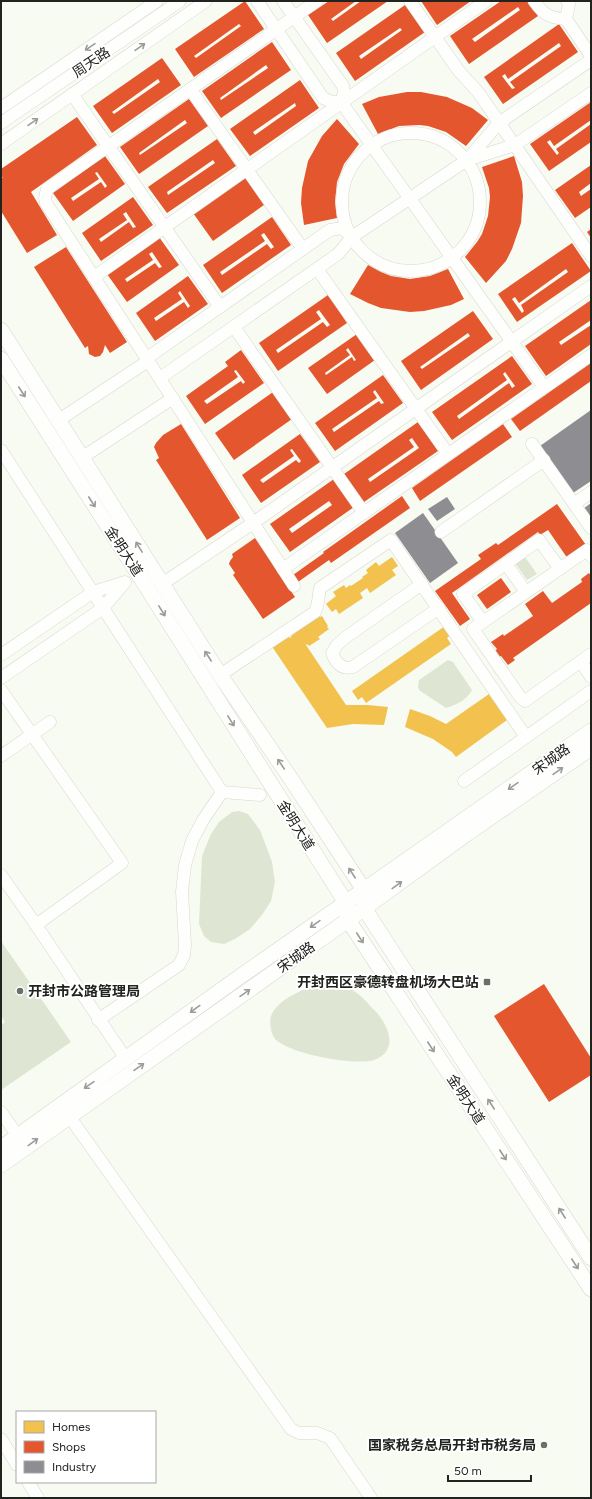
<svg xmlns="http://www.w3.org/2000/svg" width="592" height="1499" font-family="Figtree,'Noto Sans SC',sans-serif">
<rect width="100%" height="100%" fill="#f7fbf2"/>
<!-- green -->
<g fill="#dee6d3">
<path d="M525 557 537 574 527 580 515 563Z"/>
<path d="M448 660 453 662 472 690C467 700 456 705 446 708L419 690 418 686 419 680Z"/>
<path d="M239 811 248 814 260 830 272 862 275 882 271 901 262 915 250 929 235 939 224 944 211 942 204 936 199 924 202 856 211 834 219 822 232 812Z"/>
<path d="M1 941 71 1042 1 1090V1025L5 1022 1 1016Z"/>
<path d="M327 984C355 986 359 994 377 1013 390 1028 398 1051 374 1060 354 1066 290 1054 275 1039 271 1034 269 1022 271 1016 278 998 310 985 327 984Z"/>
</g>
<!-- homes -->
<g fill="#f2c14e">
<path d="M392 557 398 566 392 570 396 575 370 593 367 588 360 593 363 598 339 614 336 609 332 612 326 604 336 596 333 592 344 585 346 588 350 585 351 586 363 578 362 577 368 573 366 570 376 562 379 566Z"/>
<path d="M320 616V617L322 616 328 626 327 627 329 629 318 637 320 639 309 646 307 644 306 645 346 705H368L388 707 384 725 353 724 327 728 271 645 287 635 290 638 291 637V636L297 631 295 628 307 620 309 623Z"/>
<path d="M445 626 451 635 447 638 451 644 366 703 362 697 358 700 352 691Z"/>
<path d="M489 694 495 703 498 701 504 709 501 711 507 720 456 757 452 752 433 739 405 727 410 709 430 716 446 724Z"/>
</g>
<!-- shops -->
<g fill="#e4572e" fill-rule="evenodd">
<path d="M245 1 264 29 194 77 175 49ZM239 24 241 26 196 58 194 56Z"/>
<path d="M329 1H356L331 19 333 21 361 1H388L327 43 308 15Z"/>
<path d="M421 1H441L442 2 444 1H471L437 25Z"/>
<path d="M501 1H528L538 16 469 64 450 36ZM518 7 520 10 475 42 472 39Z"/>
<path d="M405 5 425 32 355 81 336 53ZM400 28 402 30 361 59 359 56Z"/>
<path d="M559 24 578 52 503 104 484 77ZM559 43 561 46 510 82 515 88 512 89 502 76 505 74 508 79Z"/>
<path d="M272 42 291 70 221 118 202 91ZM266 65 268 68 221 100 220 98Z"/>
<path d="M162 58 181 85 112 133 93 106ZM158 79 160 82 114 114 112 112Z"/>
<path d="M300 80 319 108 250 156 230 129ZM295 103 296 106 255 135 253 132Z"/>
<path d="M407 92H421L447 97 472 108 488 120 466 146 446 132 428 126 419 125 399 126 378 134 362 104 379 97Z"/>
<path d="M189 99 208 126 139 174 120 147ZM185 120 187 123 140 155 139 153Z"/>
<path d="M591 102V120L554 146 550 140 547 142 557 155 559 153 556 149 591 124V142L549 171 530 144Z"/>
<path d="M77 117 97 145 31 192 57 235 27 253 1 211V178H3L1 176V169Z"/>
<path d="M337 119 359 144 344 164 337 182 335 202 337 218 304 225 301 203 302 188 308 161 322 136Z"/>
<path d="M217 139 236 166 167 213 148 187ZM213 160 215 163 168 195 167 192Z"/>
<path d="M105 156 125 184 73 221 53 193ZM97 172 107 186 105 188 101 182 73 201 71 198 99 179 95 173Z"/>
<path d="M514 156 522 182 523 196 521 223 512 249 506 261 486 283 465 257 477 242 482 234 488 216 490 197 489 188 482 167Z"/>
<path d="M591 165V183L579 192 581 196 591 189V207L575 218 555 190Z"/>
<path d="M245 177 264 205 213 241 193 213Z"/>
<path d="M133 197 153 225 101 261 82 233ZM126 212 136 227 133 228 129 222 101 242 99 239 127 220 123 214Z"/>
<path d="M272 217 291 245 222 293 203 265ZM264 233 274 247 271 249 267 244 222 275 220 272 265 241 261 235Z"/>
<path d="M591 229V238L587 232Z"/>
<path d="M159 237 179 265 127 302 107 274ZM152 252 162 267 159 268 155 263 127 282 125 279 153 260 149 254Z"/>
<path d="M572 243 591 271 517 322 498 294ZM566 269 568 272 521 305 524 311 522 313 512 299 515 297 519 303Z"/>
<path d="M66 247 127 342 110 353 105 345 103 352 100 356 95 357 89 354 88 346 85 348 34 267Z"/>
<path d="M368 265 381 272 391 276 410 279 430 276 448 269 464 299 451 305 424 311 410 312 381 308 368 303 350 294Z"/>
<path d="M188 276 208 304 155 341 136 313ZM180 291 190 306 188 308 184 302 156 321 154 318 182 299 178 293Z"/>
<path d="M328 295 347 323 278 371 259 343ZM319 310 330 325 327 327 323 322 278 353 276 350 321 319 316 312Z"/>
<path d="M591 300V320L559 342 561 345 591 325V344L546 376 525 346Z"/>
<path d="M473 311 493 339 421 390 401 361ZM468 333 470 336 422 369 420 367Z"/>
<path d="M357 334 375 360 327 394 308 368ZM348 348 356 360 354 361 352 357 326 375 325 373 350 355 346 350Z"/>
<path d="M241 350 264 383 205 424 186 396 228 366 225 362ZM236 370 245 382 243 384 241 381 207 404 204 401 238 377 234 371Z"/>
<path d="M512 356 532 384 452 440 432 412ZM505 372 515 386 512 388 509 383 459 419 457 416 507 380 503 374Z"/>
<path d="M591 363V381L520 431 511 419Z"/>
<path d="M383 375 403 403 335 451 315 423ZM375 390 384 403 381 404 379 401 334 432 332 429 377 398 373 392Z"/>
<path d="M273 392 292 419 234 460 215 433Z"/>
<path d="M418 422 438 451 364 502 344 474ZM412 438 419 448 370 482 368 479 414 447 409 440Z"/>
<path d="M181 424 240 518 207 540 156 460 159 458 154 447 156 443 163 435Z"/>
<path d="M503 424 512 437 420 501 412 488Z"/>
<path d="M300 434 320 462 261 503 242 475ZM292 449 301 461 299 463 296 460 263 483 260 480 294 456 290 450Z"/>
<path d="M334 479 354 507 290 552 270 524ZM329 501 332 505 292 533 289 529Z"/>
<path d="M402 496 410 508 331 563 329 560 298 582 293 575 324 553 323 552Z"/>
<path d="M557 504 586 545 568 559 548 530 540 535 538 532 452 593 470 619 460 626 435 591 481 559 478 555 496 543 498 545Z"/>
<path d="M255 538 295 597 263 619 233 575 235 573 229 564 230 561 233 557 232 554Z"/>
<path d="M589 573 591 576V603L513 658 515 660 508 665 501 656 499 657 495 651 497 649 491 642 503 634 504 636 533 616 525 604 543 591 552 603 582 582 581 579Z"/>
<path d="M501 578 511 592 487 609 477 595Z"/>
<path d="M544 984 591 1058V1075L549 1102 494 1016Z"/>
</g>
<!-- industry -->
<g fill="#8d8d92">
<path d="M591 410V481L573 493 540 446Z"/>
<path d="M447 497 455 509 437 521 428 509Z"/>
<path d="M591 503V521L583 509Z"/>
<path d="M423 513 458 563 430 583 395 533Z"/>
</g>
<g fill="none" stroke-linecap="round" stroke-linejoin="round">
<!-- minor casing -->
<g stroke="#d4d8d0" stroke-width="13">
<g id="minor">
<path d="M257 1 323 98 332 102H341"/>
<path d="M283 1 343 86 344 92 341 102 544 387"/>
<path d="M410 1 458 70 478 92 591 256"/>
<path d="M534 1C544 15 549 18 566 19"/>
<path d="M567 1 569 4 566 19 591 56"/>
<path d="M190 89 303 249"/>
<path d="M72 94 220 307"/>
<path d="M1 108 157 1"/>
<path d="M1 123 180 1"/>
<circle cx="411" cy="202" r="69"/>
<path d="M1 144 206 1"/>
<path d="M467 160 515 145 591 93"/>
<path d="M317 269 448 454"/>
<path d="M94 277 486 1"/>
<path d="M234 327 364 513"/>
<path d="M147 358 330 230 342 228 351 236"/>
<path d="M160 378 338 254 352 237 467 160 499 123 591 60"/>
<path d="M59 420 148 361"/>
<path d="M532 444 591 528"/>
<path d="M1 450 222 792 203 820 192 841 185 865 182 892 185 945 184 955 179 965 98 1020"/>
<path d="M83 457 173 398"/>
<path d="M574 504 591 492"/>
<path d="M441 532 544 460"/>
<path d="M591 556 587 550 473 629 520 697 525 701 591 654"/>
<path d="M506 564 526 592"/>
<path d="M283 569 591 355"/>
<path d="M162 584 253 523 591 286"/>
<path d="M422 584 346 637 337 645 332 653C336 663 342 670 353 667L439 608"/>
<path d="M294 586 46 203 45 198 47 189 317 1"/>
<path d="M483 622 463 594 539 540 560 569"/>
<path d="M1 655 93 592 125 582 103 608 1 678"/>
<path d="M581 662 591 677"/>
<path d="M220 675 315 612C319 604 318 597 320 588L391 540 526 737"/>
<path d="M1 690 122 863 36 925"/>
<path d="M1 756 50 722"/>
<path d="M464 781 591 691"/>
<path d="M222 792 260 795"/>
<path d="M1 875 36 925 126 1059"/>
<path d="M1 1112 18 1136"/>
<path d="M69 1116 291 1429 299 1433H317L330 1438 371 1498"/>
<path d="M1 1439 17 1465"/>
<path d="M28 1482 38 1498"/>
</g>
</g>
<!-- major casing -->
<g stroke="#d4d8d0" stroke-width="16">
<g id="major">
<path d="M1 330 220 675 291 779 364 890V908L591 1258"/>
<path d="M1 359 139 575 346 903 348 920 591 1289"/>
<path d="M1 1148 238 978 591 731"/>
<path d="M1 1165 348 920 468 833 591 748"/>
</g>
</g>
<!-- minor -->
<use href="#minor" stroke="#fefefd" stroke-width="12"/>
<!-- major -->
<use href="#major" stroke="#fefefd" stroke-width="15"/>
</g>
<!-- one-way arrows -->
<defs><path id="oneway-shaft" d="M-6 0H5M1.5-3L5.5 0L1.5 3" fill="none" stroke-width="1.6" stroke-linecap="round" stroke-linejoin="round"/></defs>
<g stroke="#9b9b99">
<use href="#oneway-shaft" transform="translate(90 47) rotate(146)"/>
<use href="#oneway-shaft" transform="translate(140 47) rotate(-35)"/>
<use href="#oneway-shaft" transform="translate(33 122) rotate(-35)"/>
<use href="#oneway-shaft" transform="translate(22 392) rotate(57)"/>
<use href="#oneway-shaft" transform="translate(92 502) rotate(57)"/>
<use href="#oneway-shaft" transform="translate(139 547) rotate(-122)"/>
<use href="#oneway-shaft" transform="translate(162 611) rotate(58)"/>
<use href="#oneway-shaft" transform="translate(208 656) rotate(-123)"/>
<use href="#oneway-shaft" transform="translate(231 721) rotate(58)"/>
<use href="#oneway-shaft" transform="translate(281 764) rotate(-124)"/>
<use href="#oneway-shaft" transform="translate(558 771) rotate(-35)"/>
<use href="#oneway-shaft" transform="translate(513 786) rotate(145)"/>
<use href="#oneway-shaft" transform="translate(352 873) rotate(-123)"/>
<use href="#oneway-shaft" transform="translate(397 885) rotate(-36)"/>
<use href="#oneway-shaft" transform="translate(315 924) rotate(145)"/>
<use href="#oneway-shaft" transform="translate(360 938) rotate(57)"/>
<use href="#oneway-shaft" transform="translate(245 993) rotate(-35)"/>
<use href="#oneway-shaft" transform="translate(195 1009) rotate(144)"/>
<use href="#oneway-shaft" transform="translate(431 1047) rotate(57)"/>
<use href="#oneway-shaft" transform="translate(139 1067) rotate(-35)"/>
<use href="#oneway-shaft" transform="translate(89 1085) rotate(145)"/>
<use href="#oneway-shaft" transform="translate(491 1104) rotate(-123)"/>
<use href="#oneway-shaft" transform="translate(33 1142) rotate(-36)"/>
<use href="#oneway-shaft" transform="translate(503 1155) rotate(57)"/>
<use href="#oneway-shaft" transform="translate(562 1213) rotate(-123)"/>
<use href="#oneway-shaft" transform="translate(575 1264) rotate(57)"/>
</g>
<!-- markers -->
<g fill="#6c6f68" stroke="#fff" stroke-width="1.5">
<rect x="483" y="978" width="8" height="8" rx="2"/>
<circle cx="20" cy="991" r="4"/>
<circle cx="544" cy="1445" r="4"/>
</g>
<g text-anchor="middle" stroke-width="4" stroke-linejoin="round" paint-order="stroke">
<!-- street labels -->
<g font-size="14" fill="#21231e" stroke="#fff">
<text transform="translate(91 62) rotate(-34)" y="5">周天路</text>
<text transform="translate(124 551) rotate(57)" y="5">金明大道</text>
<text transform="translate(551 759) rotate(-35)" y="5">宋城路</text>
<text transform="translate(296 825) rotate(58)" y="5">金明大道</text>
<text transform="translate(296 957) rotate(-35)" y="5">宋城路</text>
<text transform="translate(466 1099) rotate(57)" y="5">金明大道</text>
</g>
<!-- poi labels -->
<g font-size="14" font-weight="bold" fill="#21231e" stroke="#fff" text-anchor="end">
<text x="479" y="987">开封西区豪德转盘机场大巴站</text>
<text x="28" y="996" text-anchor="start">开封市公路管理局</text>
<text x="536" y="1450">国家税务总局开封市税务局</text>
</g>
</g>
<!-- border -->
<rect width="592" height="1499" fill="none" stroke="#21231e" stroke-width="4"/>
<!-- legend -->
<rect x="16" y="1411" width="140" height="72" fill="#ffffff" stroke="#a6a7a5"/>
<rect x="24" y="1421" width="20" height="12" fill="#f2c14e" stroke="#a6a7a5"/>
<text x="52" y="1431" font-size="12" fill="#21231e">Homes</text>
<rect x="24" y="1441" width="20" height="12" fill="#e4572e" stroke="#a6a7a5"/>
<text x="52" y="1451" font-size="12" fill="#21231e">Shops</text>
<rect x="24" y="1461" width="20" height="12" fill="#8d8d92" stroke="#a6a7a5"/>
<text x="52" y="1471" font-size="12" fill="#21231e">Industry</text>
<!-- scale -->
<path d="M448 1475v6h83v-6" fill="none" stroke="#21231e" stroke-width="2"/>
<text x="454" y="1475" font-size="12" fill="#21231e" stroke="#ffffff" stroke-width="3" paint-order="stroke">50 m</text>
</svg>
